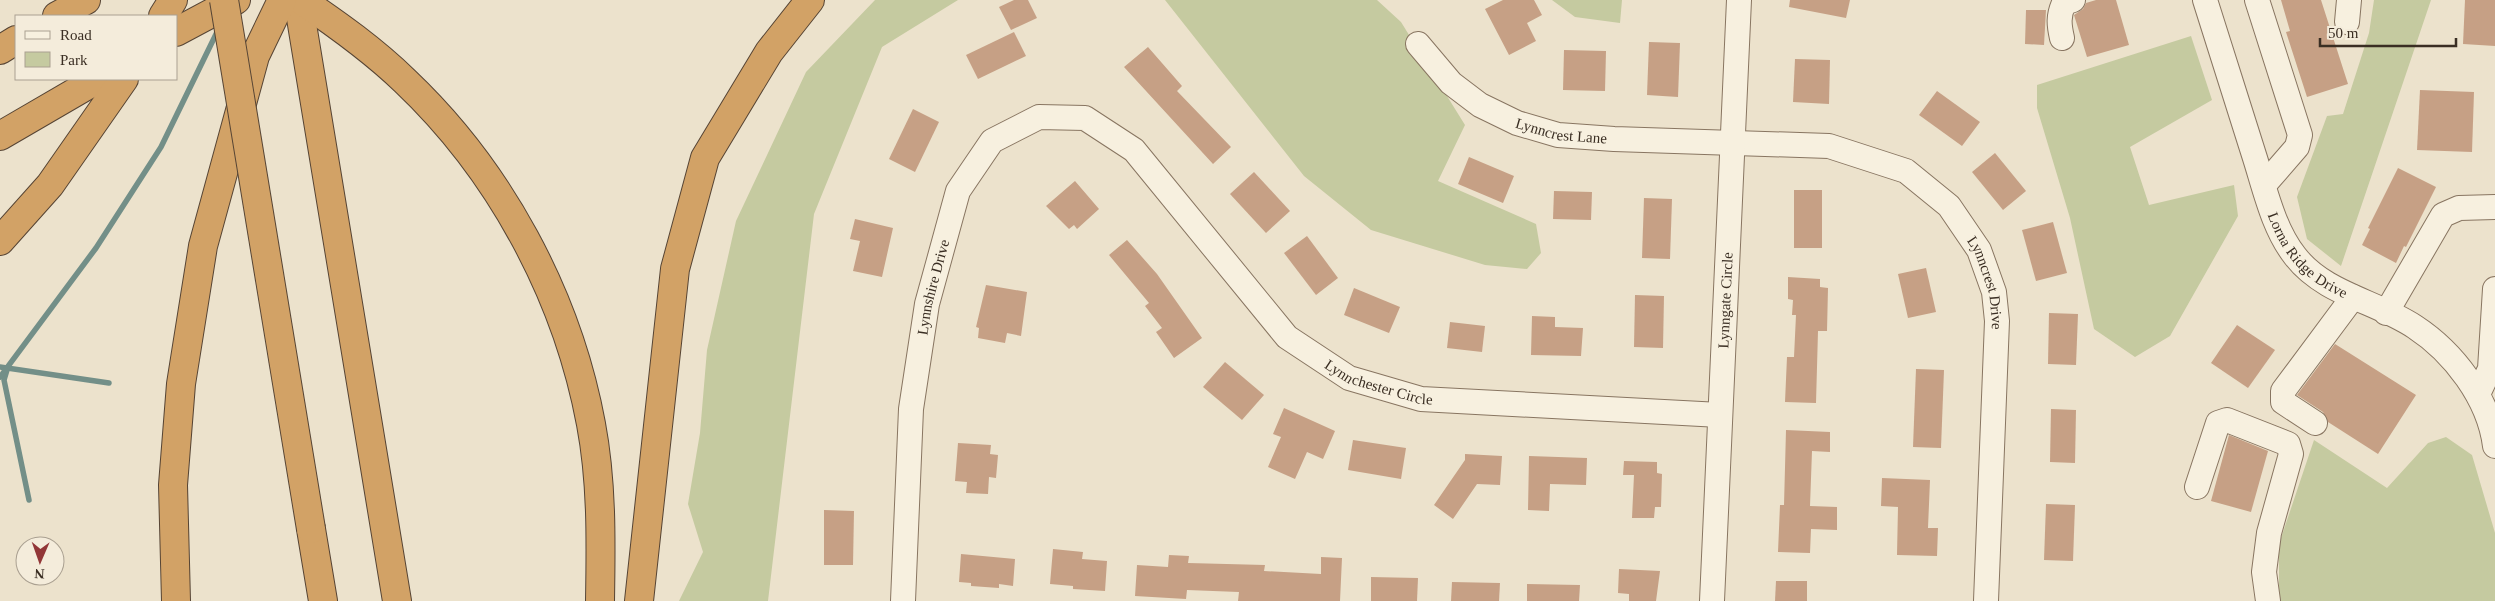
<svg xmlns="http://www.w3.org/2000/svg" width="2495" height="601" font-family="'Times New Roman',serif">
<rect width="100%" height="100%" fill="#ece2cc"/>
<!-- green -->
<g fill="#c5caa0">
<path d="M875 0H958L882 47 814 214 768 601H679L703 552 688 504 700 433 707 350 736 221 806 72Z"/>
<path d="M1165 0H1377L1401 22 1465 125 1438 181 1536 224 1541 253 1527 269 1485 265 1371 230 1304 176Z"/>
<path d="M1552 0H1622L1620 23 1575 17Z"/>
<path d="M2374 0H2431L2341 266 2307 239 2297 197 2327 116 2343 114 2369 33Z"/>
<path d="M2191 36 2212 100 2130 147 2149 205 2234 185 2238 216 2170 336 2135 357 2094 329 2070 218 2037 108V85Z"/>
<path d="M2446 437 2472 455 2495 533V601H2279V544L2314 440 2387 488 2428 443Z"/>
</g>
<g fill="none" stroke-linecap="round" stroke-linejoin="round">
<!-- stream -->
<g stroke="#738f88" stroke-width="5.5">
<path d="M0 367 109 383"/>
<path d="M7 370 4 380 29 500"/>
<path d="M0 377 96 248 161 147 219 28"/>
</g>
</g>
<!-- building -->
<g fill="#c6a085">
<path d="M1014 0H1028L1037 18 1011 30 999 7Z"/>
<path d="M1503 0H1534L1542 15 1527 23 1536 41 1509 55 1485 9Z"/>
<path d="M1790 0H1850L1846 18 1789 7Z"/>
<path d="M2096 0H2116L2129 45 2087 57 2074 15 2083 9 2086 3Z"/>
<path d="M2281 0H2321L2348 84 2307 97 2286 32 2290 31Z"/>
<path d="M2465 0H2495V46L2463 44Z"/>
<path d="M2026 10H2046L2044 45 2025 44Z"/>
<path d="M1014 32 1026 56 978 79 966 55Z"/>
<path d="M1649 42 1680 43 1678 97 1647 95Z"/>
<path d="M1148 47 1182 86 1177 91 1231 147 1213 164 1124 67Z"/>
<path d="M1564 50 1606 51 1605 91 1563 90Z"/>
<path d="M1795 59 1830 60 1829 104 1793 102Z"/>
<path d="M2420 90 2474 92 2472 152 2417 150Z"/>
<path d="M1937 91 1980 122 1962 146 1919 115Z"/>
<path d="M913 109 939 122 915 172 889 159Z"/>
<path d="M1995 153 2026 191 2003 210 1972 172Z"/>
<path d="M1469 157 1514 176 1503 203 1458 184Z"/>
<path d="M2398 168 2436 187 2406 247 2404 246 2396 263 2362 245 2370 229 2368 228Z"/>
<path d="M1254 172 1290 211 1266 233 1230 194Z"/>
<path d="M1075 181 1099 209 1077 229 1074 225 1069 229 1046 206Z"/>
<rect x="1794" y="190" width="28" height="58"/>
<path d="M1554 191 1592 192 1591 220 1553 219Z"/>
<path d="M1644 198 1672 199 1670 259 1642 258Z"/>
<path d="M855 219 893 228 882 277 853 271 860 241 850 239Z"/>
<path d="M2053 222 2067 273 2036 281 2022 230Z"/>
<path d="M1307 236 1338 278 1316 295 1284 253Z"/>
<path d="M1127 240 1157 274 1202 338 1174 358 1156 332 1162 328 1145 306 1149 303 1109 255Z"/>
<path d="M1926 268 1936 312 1908 318 1898 274Z"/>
<path d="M1788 277 1820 279V287L1828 288 1827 331H1818L1816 403 1785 402 1787 357H1794L1796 315H1792L1793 300 1788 299Z"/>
<path d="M986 285 1027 292 1021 336 1007 333 1005 343 978 338 979 328 976 327Z"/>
<path d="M1354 288 1400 307 1389 333 1344 315Z"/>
<path d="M1635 295 1664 296 1663 348 1634 347Z"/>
<path d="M2049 313 2078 314 2076 365 2048 364Z"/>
<path d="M1532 316 1555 317V327L1583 328 1581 356 1531 355Z"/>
<path d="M1450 322 1485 326 1482 352 1447 348Z"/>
<path d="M2237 325 2275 350 2248 388 2211 363Z"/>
<path d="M2335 344 2416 395 2378 454 2328 422 2323 412 2297 395Z"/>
<path d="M1225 362 1264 395 1242 420 1203 387Z"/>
<path d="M1916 369 1944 370 1941 448 1913 447Z"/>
<path d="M1284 408 1335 431 1323 459 1307 452 1295 479 1268 467 1281 437 1273 434Z"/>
<path d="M2051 409 2076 410 2075 463 2050 462Z"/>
<path d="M1786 430 1830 432V452L1812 451 1810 506 1837 507V530L1811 529 1810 553 1778 552 1780 505H1784Z"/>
<path d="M2229 435 2268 451 2251 512 2211 501Z"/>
<path d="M1353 440 1406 448 1401 479 1348 470Z"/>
<path d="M958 443 991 445 990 454 998 455 996 478 989 477 988 494 966 493 967 482 955 481Z"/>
<path d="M1465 454 1502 456 1500 485 1477 484 1453 519 1434 505 1465 460Z"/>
<path d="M1529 456 1587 458 1586 485 1550 484 1549 511 1528 510Z"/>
<path d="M1624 461 1657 462V473L1662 474 1661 507H1655L1654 518H1632L1634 475H1623Z"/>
<path d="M1882 478 1930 480 1928 528H1938L1937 556 1897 555 1898 507 1881 506Z"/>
<path d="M2046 504 2075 505 2073 561 2044 560Z"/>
<path d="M824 510 854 511 853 565H824Z"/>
<path d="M1053 549 1083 552 1082 559 1107 561 1105 591 1073 589V586L1050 584Z"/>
<path d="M961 554 1015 559 1013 586 999 584V588L971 586V583L959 582Z"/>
<path d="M1169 555 1189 556 1188 563 1265 565 1264 571 1321 574V557L1342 558 1340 601H1238L1239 592 1187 590 1186 599 1135 596 1137 565 1168 567Z"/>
<path d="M1619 569 1660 571 1656 601H1629V594L1618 593Z"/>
<path d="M1371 577 1418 578 1417 601H1371Z"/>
<path d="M1776 581H1807V601H1775Z"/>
<path d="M1452 582 1500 583 1499 601H1451Z"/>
<path d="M1527 584 1580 585 1579 601H1527Z"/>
</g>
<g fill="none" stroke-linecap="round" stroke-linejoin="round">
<!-- minor casing -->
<g stroke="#887561" stroke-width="26">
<g id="minor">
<path id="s1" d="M2205 0C2221 52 2238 103 2254 155 2265 189 2273 228 2295 256 2324 294 2376 301 2415 327 2453 352 2489 398 2495 446"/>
<path d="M2257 0 2300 135 2297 147 2264 185"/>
<path d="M2347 22 2349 0"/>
<path d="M2062 38C2059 25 2058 16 2064 3L2073 0"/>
<path id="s2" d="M1418 44 1451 83 1480 105 1517 123 1558 135 1614 139 1829 146 1906 171 1949 206 1979 250 1994 292 1997 321 1986 601"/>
<path d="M2386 313 2443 215 2459 208 2495 207"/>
<path d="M2478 394 2490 369 2495 289"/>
<path d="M2315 423 2283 402V391L2353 297"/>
<path d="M2197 487 2218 423 2227 420 2288 444 2291 454 2269 533 2264 572 2268 601"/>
<path id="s3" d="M903 601 911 409 927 304 958 191 992 141 1039 117 1085 118 1134 150 1287 337 1349 378 1421 399 1720 415"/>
<path id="s4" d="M1712 601 1739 0"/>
</g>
</g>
<!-- highway casing -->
<g stroke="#564434" stroke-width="30">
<g id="highway">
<path d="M298 0 397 601"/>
<path d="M301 0C338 25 373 50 405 81 500 171 567 295 591 424 602 482 601 542 600 601"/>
<path d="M57 16 86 0"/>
<path d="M163 16 173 0"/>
<path d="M176 32 236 0"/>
<path d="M0 50 16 40"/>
<path d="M0 136 98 79"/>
<path d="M0 241 50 185 124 79"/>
<path d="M311 529 323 601"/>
<path d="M176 601 173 485 181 384 203 246 255 56 282 0"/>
<path d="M639 601 675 269 705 158 769 52 810 0"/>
</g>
</g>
<!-- minor -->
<use href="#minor" stroke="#f7f0df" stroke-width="24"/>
<!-- highway -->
<use href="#highway" stroke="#d2a266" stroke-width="28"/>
<!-- highway-bridge casing -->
<g stroke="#564434" stroke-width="30" stroke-linecap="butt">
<path id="highway-bridge" d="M224 0 311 529"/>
</g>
<!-- highway-bridge -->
<use href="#highway-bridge" stroke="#d2a266" stroke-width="28"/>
</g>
<g text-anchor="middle" stroke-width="4" stroke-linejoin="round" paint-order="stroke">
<!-- street labels -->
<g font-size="15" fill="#3a2e23" stroke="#f4ecdb">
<text dy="5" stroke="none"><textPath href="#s2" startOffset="174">Lynncrest Lane</textPath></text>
<text dy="5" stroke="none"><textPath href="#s1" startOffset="280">Lorna Ridge Drive</textPath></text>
<text dy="5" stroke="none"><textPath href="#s2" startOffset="666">Lynncrest Drive</textPath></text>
<text dy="5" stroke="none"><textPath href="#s3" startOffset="316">Lynnshire Drive</textPath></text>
<text dy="5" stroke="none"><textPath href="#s4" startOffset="301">Lynngate Circle</textPath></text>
<text dy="5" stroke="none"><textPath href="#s3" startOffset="979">Lynnchester Circle</textPath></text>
</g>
</g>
<!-- legend -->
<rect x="15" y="15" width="162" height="65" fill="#f4ecdb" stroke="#aaa091"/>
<rect x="25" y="31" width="25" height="8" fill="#f7f0df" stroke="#aaa091"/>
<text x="60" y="40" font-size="15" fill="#3a2e23">Road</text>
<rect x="25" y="52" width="25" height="15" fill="#c5caa0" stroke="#aaa091"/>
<text x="60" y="65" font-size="15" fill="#3a2e23">Park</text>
<!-- north arrow -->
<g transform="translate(40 561) rotate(182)"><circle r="24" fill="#f4ecdb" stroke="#aaa091"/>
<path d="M0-4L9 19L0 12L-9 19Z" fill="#923637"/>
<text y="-8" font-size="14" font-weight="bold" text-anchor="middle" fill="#3a2e23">N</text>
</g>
<!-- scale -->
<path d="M2320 38v8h136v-8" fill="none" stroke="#3a2e23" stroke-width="2.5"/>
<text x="2328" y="38" font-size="15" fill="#3a2e23" stroke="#f4ecdb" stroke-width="4" paint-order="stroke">50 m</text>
</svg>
